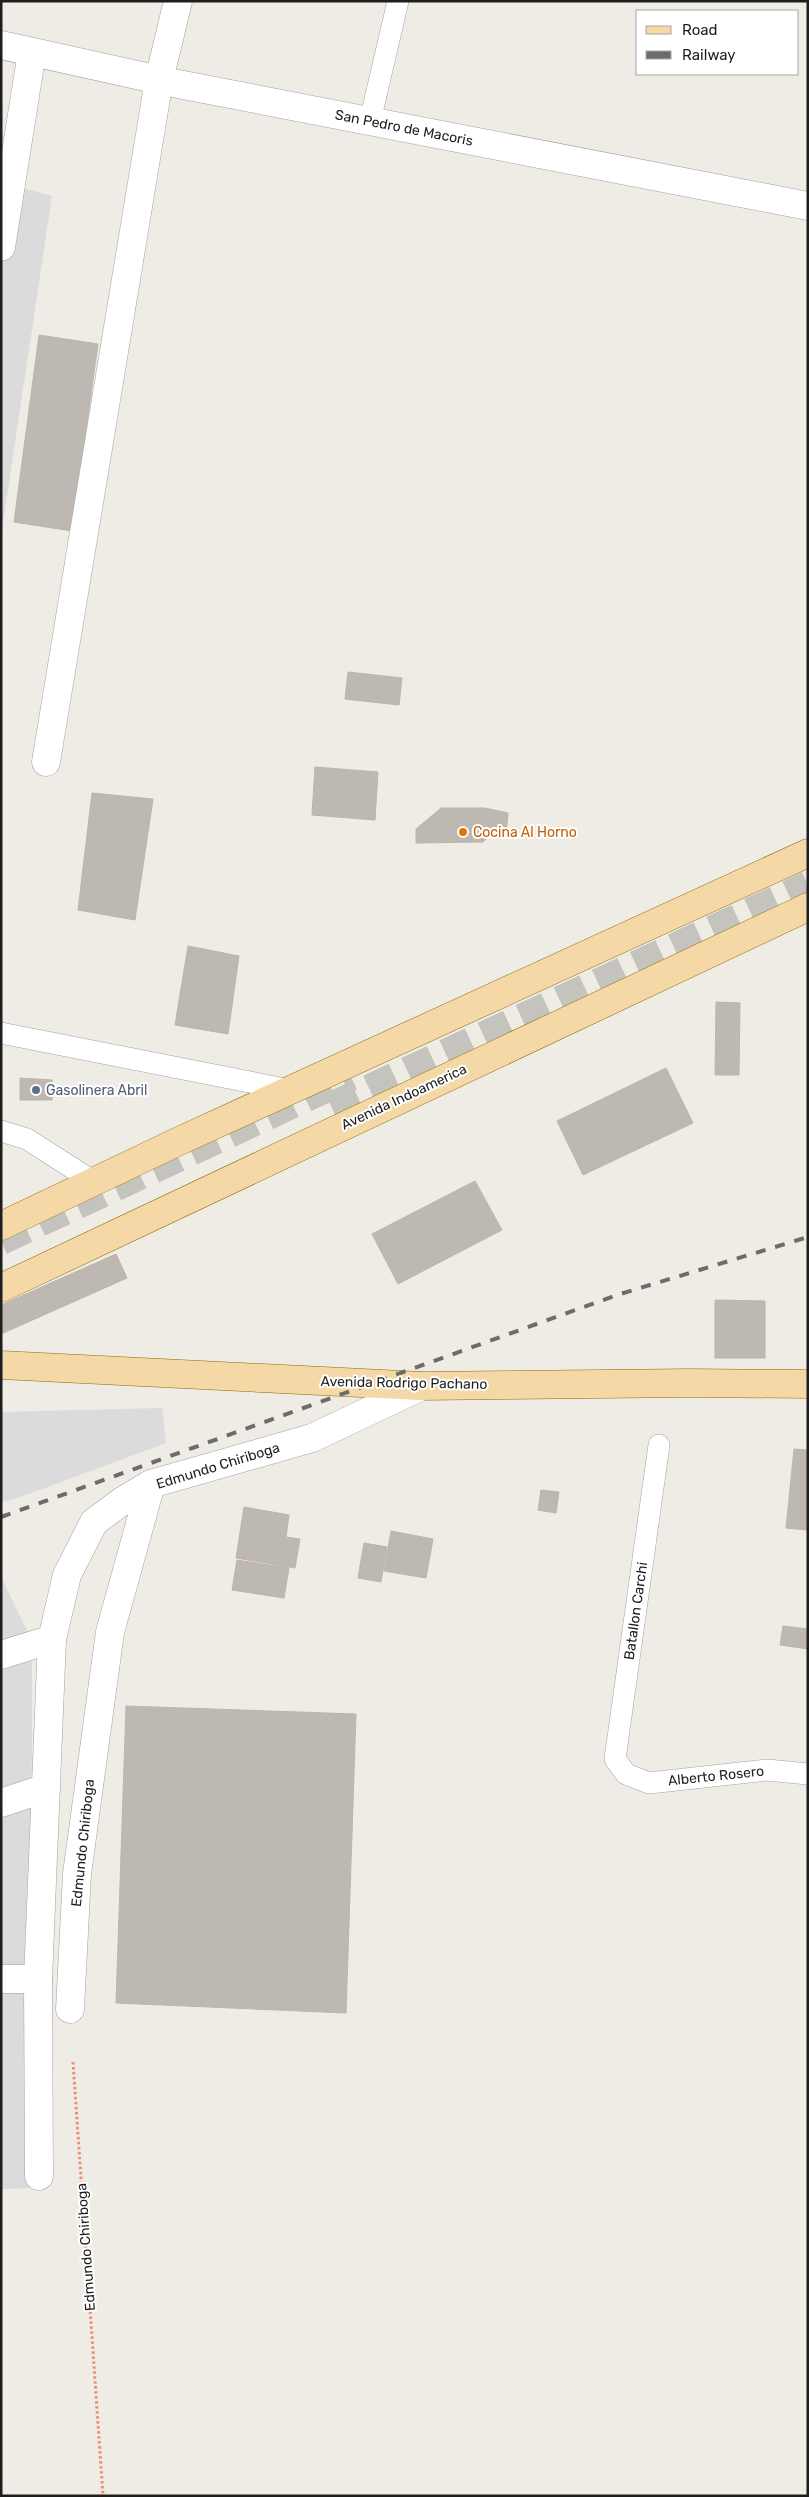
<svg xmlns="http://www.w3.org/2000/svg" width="809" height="2497" viewBox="0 0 809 2497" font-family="Rubik,sans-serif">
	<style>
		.residential { fill: #dcdbdb }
		.building { fill: #beb8b2; stroke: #beb4a9 }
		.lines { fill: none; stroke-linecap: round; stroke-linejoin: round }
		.primary-tunnel { stroke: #c4c3bd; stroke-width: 28; stroke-dasharray: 28 14; stroke-linecap: butt }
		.lane-casing { stroke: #a2a2a2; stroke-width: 22 }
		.street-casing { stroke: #a2a2a2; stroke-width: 29 }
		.primary-casing { stroke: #8b6d0d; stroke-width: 29 }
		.path { stroke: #ed8e77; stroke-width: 3; stroke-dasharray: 2.5 2.5; stroke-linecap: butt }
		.lane { stroke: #fff; stroke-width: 21 }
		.street { stroke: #fff; stroke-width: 28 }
		.primary { stroke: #f4d8a5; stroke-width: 28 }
		.rail { stroke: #6c6c6c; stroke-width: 4; stroke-dasharray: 10 10; stroke-linecap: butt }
		.food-dot { fill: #e8710a; stroke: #fff; stroke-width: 2 }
		.service-dot { fill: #5c6f8a; stroke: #fff; stroke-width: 2 }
		.labels { text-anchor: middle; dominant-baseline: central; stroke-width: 4; stroke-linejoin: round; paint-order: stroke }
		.street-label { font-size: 14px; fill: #1e1e1e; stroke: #fff }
		.food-label { font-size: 14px; fill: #c56008; stroke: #fff; text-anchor: start }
		.service-label { font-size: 14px; fill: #4e5e75; stroke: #fff; text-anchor: start }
	</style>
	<rect width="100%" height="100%" fill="#eeece5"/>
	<!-- residential -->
	<g class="residential">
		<path d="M1,182L52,196L1,536Z"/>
		<path d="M162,1408L166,1443L18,1498L1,1502V1412Z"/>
		<path d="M1,1577L32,1641L31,2188L1,2189Z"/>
	</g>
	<!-- building -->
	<g class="building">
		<path d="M39,335L98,344L72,531L14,522Z"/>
		<path d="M348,672L402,678L399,705L345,699Z"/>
		<path d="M315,767L378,772L375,820L312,815Z"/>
		<path d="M92,793L153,799L135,920L78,910Z"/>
		<path d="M441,808H485L508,813L506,835H490L483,842L416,843V829Z"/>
		<path d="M188,946L239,956L228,1034L175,1025Z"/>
		<path d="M716,1002L740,1003L739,1075H715Z"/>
		<path d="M666,1068L693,1123L583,1175L557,1121Z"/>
		<path d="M20,1078L52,1080V1100H20Z"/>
		<path d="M475,1181L502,1230L398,1284L372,1234Z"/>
		<path d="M116,1254L127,1278L1,1334V1305Z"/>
		<path d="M715,1300L765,1301V1358H715Z"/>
		<path d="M794,1449L808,1450V1530L786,1528Z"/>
		<path d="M541,1490L559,1492L556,1513L538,1510Z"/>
		<path d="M244,1507L289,1515L286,1537L300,1539L295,1568L236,1558Z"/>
		<path d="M391,1531L433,1539L426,1578L384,1571Z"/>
		<path d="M364,1543L387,1547L381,1582L358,1578Z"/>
		<path d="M237,1560L289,1568L284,1598L232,1590Z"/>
		<path d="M783,1626L808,1629V1649L780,1645Z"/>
		<path d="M126,1706L356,1714L346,2013L116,2003Z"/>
	</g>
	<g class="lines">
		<!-- primary-tunnel -->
		<g class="primary-tunnel">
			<path d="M331,1106L808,885"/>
			<path d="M1,1241L351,1077"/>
		</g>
		<defs>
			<g id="lane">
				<path d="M370,121L398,1"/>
				<path d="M1,1033L290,1090"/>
				<path d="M1,1131L27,1139L94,1182"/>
				<path d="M659,1445L615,1759L626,1774L649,1783L767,1770L808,1774"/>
			</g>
			<g id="street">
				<path d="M1,45L173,83L808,206"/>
				<path d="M1,247L32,52"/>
				<path d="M46,762L159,80L178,1"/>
				<path d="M1,1655L52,1639"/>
				<path d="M1,1803L46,1788"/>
				<path d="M1,1979H38"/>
				<path d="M70,2009L77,1874L110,1632L151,1484L312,1438L422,1386"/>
				<path d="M39,2176L38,1979L52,1639L67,1575L94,1522L124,1500L151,1484"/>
			</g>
			<g id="primary">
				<path d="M1,1226L177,1142L808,853"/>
				<path d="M1,1288L808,907"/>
				<path d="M1,1365L422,1386L690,1383L808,1384"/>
			</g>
		</defs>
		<!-- lane casing -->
		<use href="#lane" class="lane-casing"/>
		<!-- street casing -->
		<use href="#street" class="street-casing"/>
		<!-- primary casing -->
		<use href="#primary" class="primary-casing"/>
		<!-- path -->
		<path class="path" d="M73,2062L103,2496"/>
		<!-- lane -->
		<use href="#lane" class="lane"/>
		<!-- street -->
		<use href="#street" class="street"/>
		<!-- primary -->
		<use href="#primary" class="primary"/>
		<!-- rail -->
		<path class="rail" d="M1,1517L617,1295L808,1237"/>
	</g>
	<!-- markers -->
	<circle class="food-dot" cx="463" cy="832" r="5"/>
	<circle class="service-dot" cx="36" cy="1090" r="5"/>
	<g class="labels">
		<!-- street labels -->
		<g class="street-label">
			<text transform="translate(404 128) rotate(11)">San Pedro de Macoris</text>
			<text transform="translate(404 1097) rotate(-25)">Avenida Indoamerica</text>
			<text transform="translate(404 1383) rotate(1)">Avenida Rodrigo Pachano</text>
			<text transform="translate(218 1466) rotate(-17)">Edmundo Chiriboga</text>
			<text transform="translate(636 1611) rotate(-82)">Batallon Carchi</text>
			<text transform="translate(716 1776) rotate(-6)">Alberto Rosero</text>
			<text transform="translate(83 1843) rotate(-84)">Edmundo Chiriboga</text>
			<text transform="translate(86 2247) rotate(-94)">Edmundo Chiriboga</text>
		</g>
		<!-- food labels -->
		<g class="food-label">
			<text x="473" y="832">Cocina Al Horno</text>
		</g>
		<!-- service labels -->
		<g class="service-label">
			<text x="46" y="1090">Gasolinera Abril</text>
		</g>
	</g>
	<!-- border -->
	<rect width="809" height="2497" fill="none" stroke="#1e1e1e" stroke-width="5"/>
	<!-- legend -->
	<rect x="636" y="10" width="162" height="65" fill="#ffffff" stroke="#a5a5a5"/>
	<rect x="646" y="26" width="25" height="8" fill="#f4d8a5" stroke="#a5a5a5"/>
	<text x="682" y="35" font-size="15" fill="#1e1e1e">Road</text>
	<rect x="646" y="51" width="25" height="8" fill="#6c6c6c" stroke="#a5a5a5"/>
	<text x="682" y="60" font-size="15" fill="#1e1e1e">Railway</text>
</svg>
